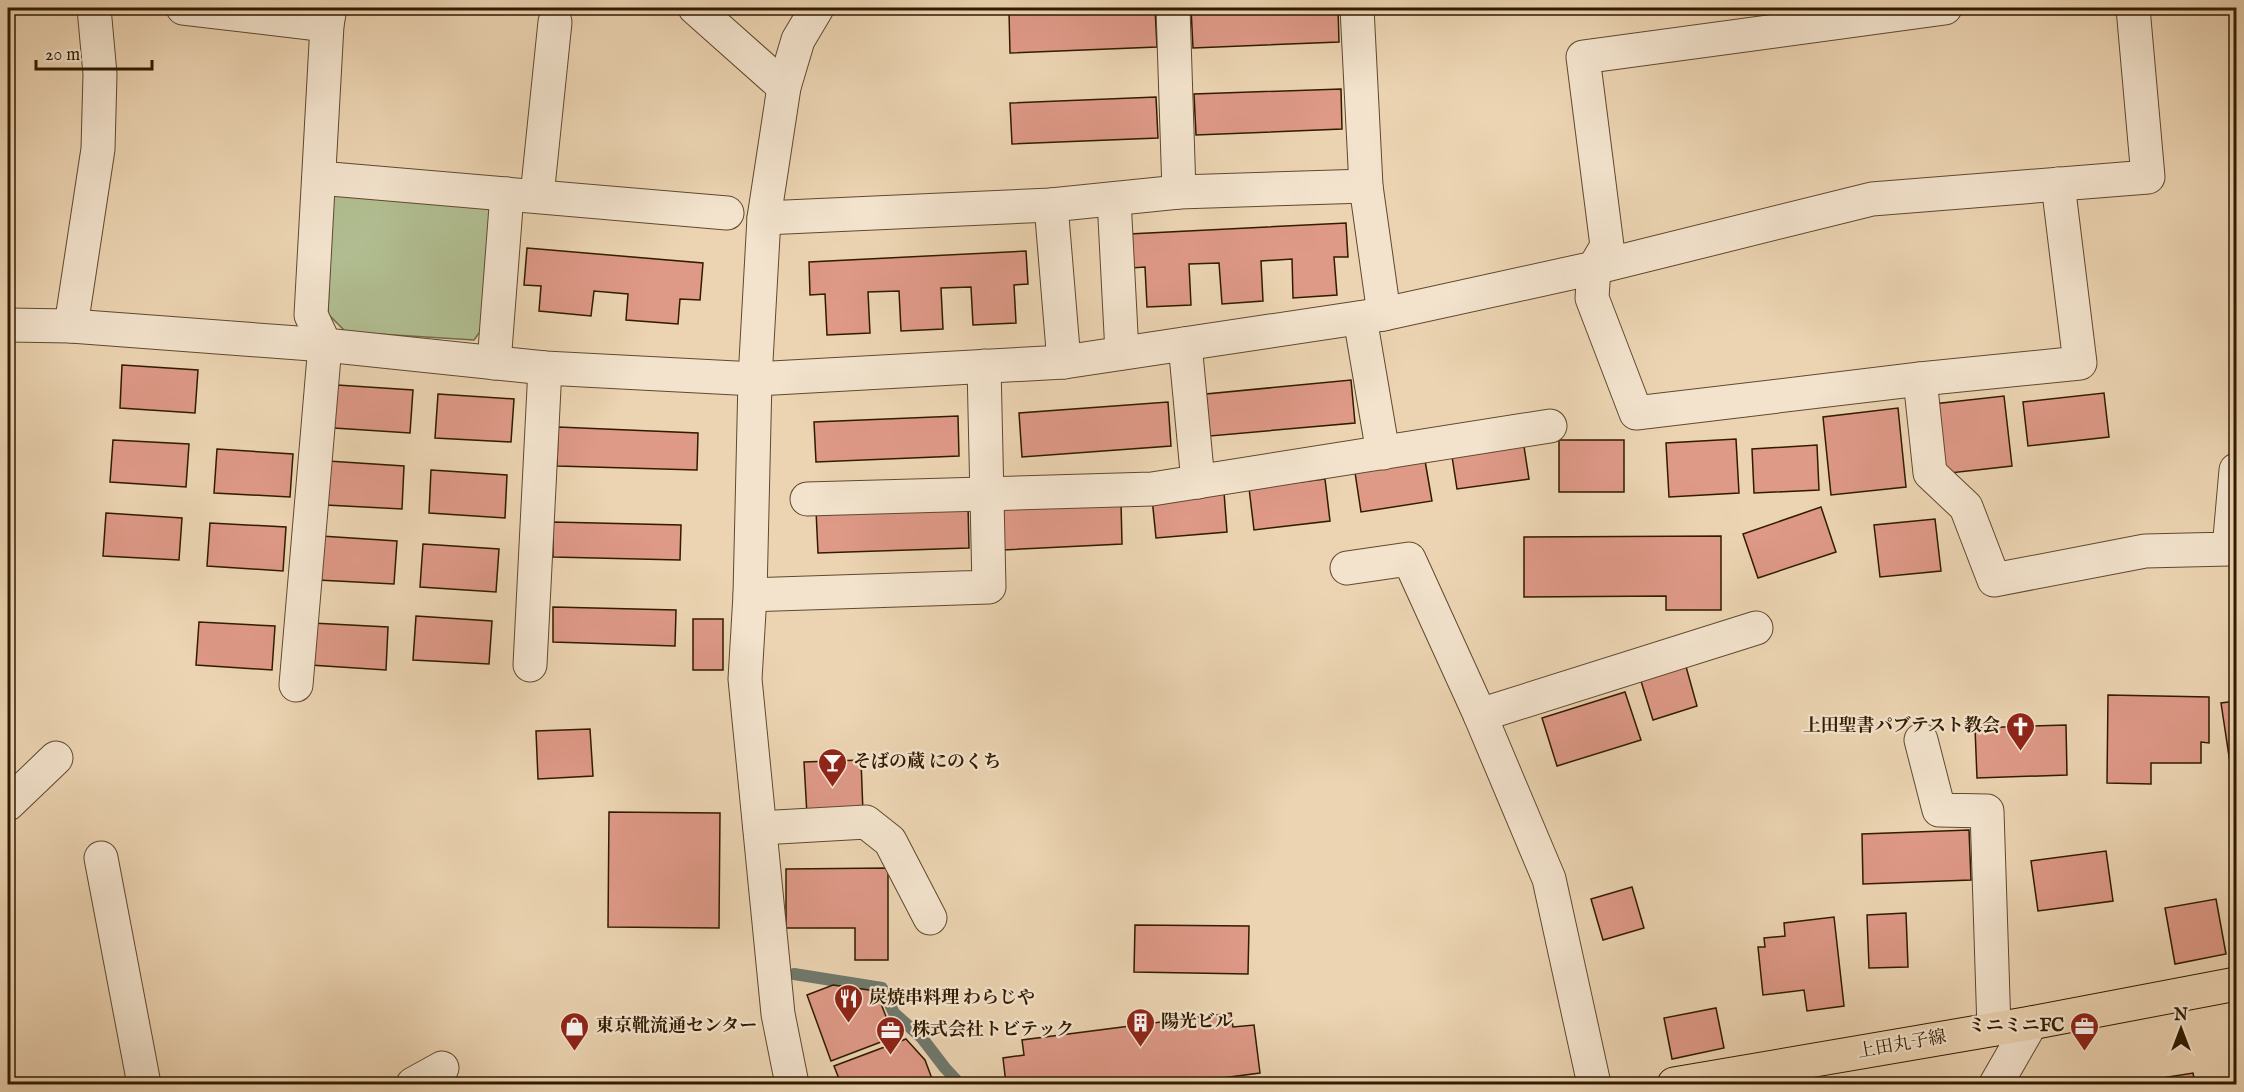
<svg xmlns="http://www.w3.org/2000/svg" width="2244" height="1092" viewBox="0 0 2244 1092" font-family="'IM FELL English','Noto Serif JP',serif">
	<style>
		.green { fill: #b1be91; stroke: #706c49; stroke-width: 1.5 }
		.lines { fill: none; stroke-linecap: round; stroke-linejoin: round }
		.stream { stroke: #70796d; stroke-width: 12 }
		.building { fill: #de9987; stroke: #301b01; stroke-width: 1.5 }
		.minor-casing { stroke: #5f492d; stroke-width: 35 }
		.major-casing { stroke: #301b01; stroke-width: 35 }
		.minor { stroke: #f3e3cd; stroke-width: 33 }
		.major { stroke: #ecd4b2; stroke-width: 33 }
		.labels { text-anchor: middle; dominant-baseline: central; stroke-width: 4.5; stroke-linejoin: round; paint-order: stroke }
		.poi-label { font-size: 18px; font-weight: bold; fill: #301b01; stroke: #f3e3cd; text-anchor: start }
		.street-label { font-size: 18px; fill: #301b01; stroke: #f3e3cd }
	</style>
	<rect width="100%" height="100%" fill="#ecd4b2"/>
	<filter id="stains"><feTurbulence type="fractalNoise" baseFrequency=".00333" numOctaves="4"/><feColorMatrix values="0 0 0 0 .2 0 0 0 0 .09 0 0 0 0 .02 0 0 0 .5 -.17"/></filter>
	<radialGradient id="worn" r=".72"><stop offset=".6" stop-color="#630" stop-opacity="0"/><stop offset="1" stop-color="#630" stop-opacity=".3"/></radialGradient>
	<!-- green -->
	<path class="green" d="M344,187L485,198L497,212L488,321L474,340L346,332L328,314L332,197Z"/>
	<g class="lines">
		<!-- stream -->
		<path class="stream" d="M794,974L882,988L894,1013L922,1038L945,1068L960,1084"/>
	</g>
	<!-- building -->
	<g class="building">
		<path d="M1117,8H1155L1157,47L1010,53L1009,12Z"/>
		<path d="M1191,8H1338L1339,42L1193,48Z"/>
		<path d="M1341,89L1342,129L1196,135L1194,94Z"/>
		<path d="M1156,97L1158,138L1012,144L1010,103Z"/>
		<path d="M1346,223L1348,257H1334L1337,295L1293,298L1292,259L1261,261L1263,301L1222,304L1219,263L1189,264L1191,305L1147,307L1145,267L1131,268L1129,234Z"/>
		<path d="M527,248L703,263L700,300L680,299L678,324L626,320L628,294L594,291L591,316L539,311L541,286L524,285Z"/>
		<path d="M1026,251L1028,284L1014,285L1016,323L973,325L971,287L941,288L943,329L901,331L899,291L868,292L870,333L827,335L825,294L810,295L809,262Z"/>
		<path d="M122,365L198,370L195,413L120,408Z"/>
		<path d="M1351,380L1355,423L1210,436L1206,394Z"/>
		<path d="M337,385L413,390L410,433L334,428Z"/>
		<path d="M2104,393L2109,437L2028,446L2023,402Z"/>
		<path d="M438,394L514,399L511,442L435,438Z"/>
		<path d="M2004,396L2012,466L1941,474L1933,404Z"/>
		<path d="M1168,402L1171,446L1022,457L1019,413Z"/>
		<path d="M1898,408L1906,487L1831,495L1823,417Z"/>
		<path d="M958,416L959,456L816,462L814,422Z"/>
		<path d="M558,427L698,433L697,470L557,466Z"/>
		<path d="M1736,439L1739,493L1669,497L1666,443Z"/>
		<path d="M113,440L189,444L186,487L110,482Z"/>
		<path d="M1523,440L1529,479L1457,489L1451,450Z"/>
		<rect x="1559" y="440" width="65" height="52"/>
		<path d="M1817,445L1819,490L1754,493L1752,449Z"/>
		<path d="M217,449L293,454L290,497L214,493Z"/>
		<path d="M1424,455L1432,501L1361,512L1354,466Z"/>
		<path d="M328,461L404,466L402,509L326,505Z"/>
		<path d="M431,470L507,475L505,518L429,513Z"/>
		<path d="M1325,479L1330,521L1254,530L1249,488Z"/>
		<path d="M1224,492L1227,532L1156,538L1152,498Z"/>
		<path d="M1121,502L1122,544L1003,550L1001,507Z"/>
		<path d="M968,505L969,548L818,553L816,510Z"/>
		<path d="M1821,507L1836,552L1758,578L1743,534Z"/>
		<path d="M106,513L182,518L179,560L103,556Z"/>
		<path d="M1935,519L1941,571L1880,577L1874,525Z"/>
		<path d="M553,522L681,525L680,560L553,557Z"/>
		<path d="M210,523L286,527L283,571L207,566Z"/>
		<path d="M321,536L397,541L394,584L318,580Z"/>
		<path d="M1721,536V610H1666V596L1524,597V537Z"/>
		<path d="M423,544L499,549L496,592L420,587Z"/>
		<path d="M553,607L676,610L675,646L553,642Z"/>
		<path d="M416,616L492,621L489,664L413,660Z"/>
		<rect x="693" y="619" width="30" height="51"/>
		<path d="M199,622L275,626L272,670L196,665Z"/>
		<path d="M312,623L388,627L386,670L310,665Z"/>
		<path d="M1685,663L1697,706L1653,720L1640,678Z"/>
		<path d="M1625,692L1641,740L1557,766L1542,718Z"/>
		<path d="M2108,695L2209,697V743L2201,742V763H2151V784L2107,783Z"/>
		<path d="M2236,701V762L2230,763L2221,703Z"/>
		<path d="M2066,725L2067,775L1977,778L1975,728Z"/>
		<path d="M590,729L593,776L538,779L536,731Z"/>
		<path d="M861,760L863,813L807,815L804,762Z"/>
		<path d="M2233,773L2236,774V821H2232Z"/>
		<path d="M609,812L720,813L719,928L608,927Z"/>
		<path d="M1969,830L1971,880L1863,884L1862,834Z"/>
		<path d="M2106,851L2113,901L2038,911L2031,861Z"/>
		<path d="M888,868V960H855V928H786V869Z"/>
		<path d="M1632,887L1644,928L1603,940L1591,899Z"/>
		<path d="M2216,899L2226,954L2175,964L2165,908Z"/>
		<path d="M1906,913L1908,967L1869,968L1867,915Z"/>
		<path d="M1834,917L1844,1006L1807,1011L1804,990L1763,995L1758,947H1765L1764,938L1785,936L1784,923Z"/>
		<path d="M1135,925L1249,926L1248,974L1134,972Z"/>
		<path d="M833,985L876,991L894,1037L831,1061L807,995Z"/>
		<path d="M1716,1008L1724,1048L1672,1059L1664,1018Z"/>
		<path d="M1231,1013L1233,1027L1254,1025L1260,1073L1176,1084H1006L1003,1058L1024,1055L1022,1040Z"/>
		<path d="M906,1039L925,1060L934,1084H841L834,1066Z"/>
		<path d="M2193,1073L2195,1084H2137L2136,1082Z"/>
	</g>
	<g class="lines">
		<defs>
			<g id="minor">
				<path d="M183,8L327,25"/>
				<path d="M695,8L784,87"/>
				<path d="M1173,8L1179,192"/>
				<path d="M1357,8L1366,186L1384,314"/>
				<path d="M1945,8L1583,57L1607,246L1594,268L1592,298L1636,413L1920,379L2080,363L2058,184"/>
				<path d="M319,178L727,213"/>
				<path d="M537,196L555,22"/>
				<path d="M1114,199L1122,353"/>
				<path d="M1051,205L1064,362"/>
				<path d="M764,218L1051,205L1179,192L1366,186"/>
				<path d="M1360,318L1383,453"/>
				<path d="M8,325L71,326L325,345L545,368L755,379L1064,362L1384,314L1594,268L1872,199L2148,177L2133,8"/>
				<path d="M71,326L98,149L100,74L94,8"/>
				<path d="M1185,344L1198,482"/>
				<path d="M494,363L507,194"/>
				<path d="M1920,379L1930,473L1966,507L1994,580L2145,551L2229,549L2236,470"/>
				<path d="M807,499L1152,489L1550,426"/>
				<path d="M1347,568L1409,559L1480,715L1549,879L1594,1084"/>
				<path d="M750,595L989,587L984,366"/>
				<path d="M530,665L545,368"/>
				<path d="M296,685L325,345L311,315L327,25L330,8"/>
				<path d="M1480,715L1756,628"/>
				<path d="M1921,740L1939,810L1987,811L1994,1029"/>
				<path d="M8,804L56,758"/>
				<path d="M760,828L866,822L890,841L930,918"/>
				<path d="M101,858L144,1084"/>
				<path d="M413,1084L442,1068"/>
				<path d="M792,1084L778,1014L745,679L750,595L755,379L764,218L784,87L798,40L817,8"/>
				<path d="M1996,1084L2031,1023"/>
			</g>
			<path id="major" d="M1674,1084L2031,1023L2236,984"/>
		</defs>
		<!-- minor casing -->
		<use href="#minor" class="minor-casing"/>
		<!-- major casing -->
		<use href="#major" class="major-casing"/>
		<!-- minor -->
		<use href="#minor" class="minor"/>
		<!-- major -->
		<use href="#major" class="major"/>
	</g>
	<!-- icons -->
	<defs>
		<symbol id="church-pin" viewBox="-11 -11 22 30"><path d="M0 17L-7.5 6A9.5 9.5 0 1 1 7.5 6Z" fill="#8f2418" stroke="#f3e3cd"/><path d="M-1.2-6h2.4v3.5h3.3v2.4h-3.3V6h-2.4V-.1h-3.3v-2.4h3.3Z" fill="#fff"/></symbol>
		<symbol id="bar-pin" viewBox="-11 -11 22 30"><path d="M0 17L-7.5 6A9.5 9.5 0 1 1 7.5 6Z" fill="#8f2418" stroke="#f3e3cd"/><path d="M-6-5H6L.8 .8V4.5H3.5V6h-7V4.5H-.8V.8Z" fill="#fff"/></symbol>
		<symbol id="restaurant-pin" viewBox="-11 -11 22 30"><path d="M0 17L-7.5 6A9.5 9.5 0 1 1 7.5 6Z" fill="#8f2418" stroke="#f3e3cd"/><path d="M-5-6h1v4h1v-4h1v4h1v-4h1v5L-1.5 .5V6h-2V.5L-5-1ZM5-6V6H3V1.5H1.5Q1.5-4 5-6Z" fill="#fff"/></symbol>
		<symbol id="building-pin" viewBox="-11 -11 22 30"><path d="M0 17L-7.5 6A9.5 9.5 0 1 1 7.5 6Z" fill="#8f2418" stroke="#f3e3cd"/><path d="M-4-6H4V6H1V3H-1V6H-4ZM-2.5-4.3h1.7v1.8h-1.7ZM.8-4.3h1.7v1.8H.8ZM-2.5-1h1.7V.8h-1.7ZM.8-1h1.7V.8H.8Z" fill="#fff"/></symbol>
		<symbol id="shop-pin" viewBox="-11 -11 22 30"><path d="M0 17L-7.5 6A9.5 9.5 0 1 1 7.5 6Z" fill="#8f2418" stroke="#f3e3cd"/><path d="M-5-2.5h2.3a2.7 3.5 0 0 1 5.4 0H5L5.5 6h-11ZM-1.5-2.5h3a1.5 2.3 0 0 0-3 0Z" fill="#fff"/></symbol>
		<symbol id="office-pin" viewBox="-11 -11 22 30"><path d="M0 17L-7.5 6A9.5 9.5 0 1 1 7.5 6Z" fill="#8f2418" stroke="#f3e3cd"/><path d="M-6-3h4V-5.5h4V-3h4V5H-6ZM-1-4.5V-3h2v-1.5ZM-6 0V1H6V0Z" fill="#fff"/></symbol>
	</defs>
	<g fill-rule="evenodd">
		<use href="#church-pin" x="2004" y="710" width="33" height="45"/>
		<use href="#bar-pin" x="816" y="746" width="33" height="45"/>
		<use href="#restaurant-pin" x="832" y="982" width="33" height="45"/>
		<use href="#building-pin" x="1124" y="1006" width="33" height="45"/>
		<use href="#shop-pin" x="558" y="1010" width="33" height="45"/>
		<use href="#office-pin" x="2068" y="1010" width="33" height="45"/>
		<use href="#office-pin" x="874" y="1014" width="33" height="45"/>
	</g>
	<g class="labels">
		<!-- poi labels -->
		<g class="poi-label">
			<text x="2000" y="726" text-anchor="end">上田聖書パブテスト教会</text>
			<text x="853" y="762">そばの蔵 にのくち</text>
			<text x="869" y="998">炭焼串料理 わらじや</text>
			<text x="1161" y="1022">陽光ビル</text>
			<text x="596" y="1026">東京靴流通センター</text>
			<text x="2064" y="1026" text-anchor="end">ミニミニFC</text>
			<text x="912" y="1030">株式会社トビテック</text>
		</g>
		<!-- street labels -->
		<g class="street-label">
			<text transform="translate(1902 1045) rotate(-10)">上田丸子線</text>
		</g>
	</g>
	<!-- margin -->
	<rect width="2244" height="1092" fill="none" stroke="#ecd4b2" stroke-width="30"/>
	<rect x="9" y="9" width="2226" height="1074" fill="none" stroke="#301b01" stroke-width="3"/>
	<rect x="15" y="15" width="2214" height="1062" fill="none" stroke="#301b01" stroke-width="1.5"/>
	<!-- north arrow -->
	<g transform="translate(2181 1029)" stroke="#f3e3cd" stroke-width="4.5" paint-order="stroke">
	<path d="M0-4.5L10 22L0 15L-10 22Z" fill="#301b01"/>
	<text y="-9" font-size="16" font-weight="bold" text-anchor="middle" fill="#301b01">N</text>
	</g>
	<!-- scale -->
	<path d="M36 60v9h116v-9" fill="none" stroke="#301b01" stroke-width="3"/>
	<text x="45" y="60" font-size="18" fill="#301b01" stroke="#f3e3cd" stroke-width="4.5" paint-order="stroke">20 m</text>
	<rect width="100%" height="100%" filter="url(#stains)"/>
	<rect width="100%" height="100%" fill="url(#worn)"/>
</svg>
